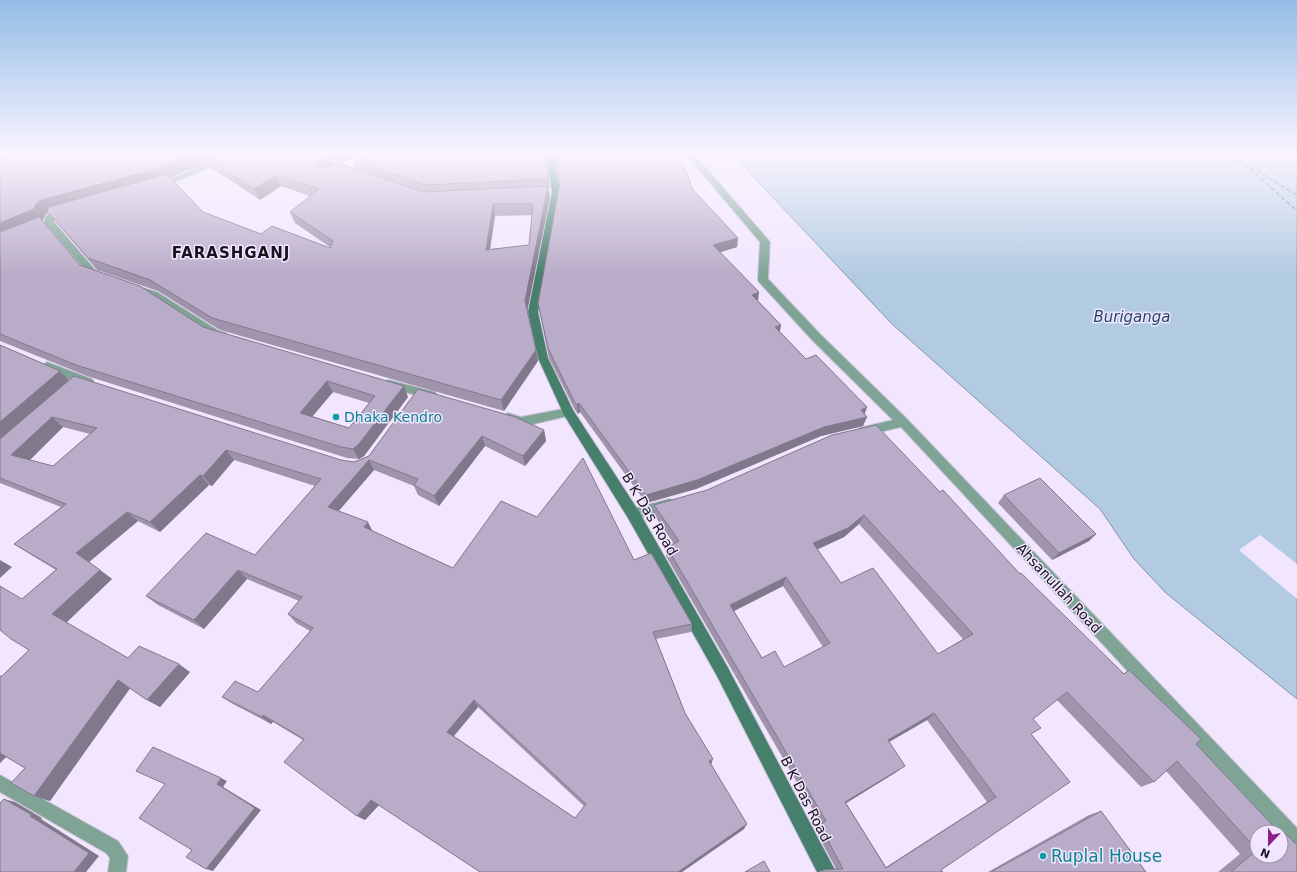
<svg xmlns="http://www.w3.org/2000/svg" width="1297" height="872" viewBox="0 0 1297 872" font-family="'DejaVu Sans',sans-serif">
	<style>
		.water { fill: #b3cbe2; stroke: #8494a7 }
		.pier { fill: #f1e6fe }
		.lines { fill: none; stroke-linecap: round; stroke-linejoin: round }
		.ferry { stroke: #24496a; stroke-width: 1; stroke-dasharray: 4 3; stroke-linecap: butt }
		.street-casing { stroke: #cec4da; stroke-width: 2 }
		.secondary-casing { stroke: #cec4da; stroke-width: 2 }
		.street { fill: #7fa496; fill-rule: evenodd }
		.secondary { fill: #46806d; fill-rule: evenodd }
		.wall { fill: #9f94ac; fill-rule: evenodd }
		.shaded-wall { fill: #82788c }
		.building { fill: #b9acc8; stroke: #82788c; fill-rule: evenodd }
		.culture-dot { fill: #0f9aa8; stroke: #f1e6fe; stroke-width: 1.5 }
		.labels { text-anchor: middle; dominant-baseline: central; stroke-width: 3; stroke-linejoin: round; paint-order: stroke }
		.culture-label { font-size: 14px; fill: #0d838f; stroke: #f1e6fe; text-anchor: start }
		.street-label { font-size: 14px; fill: #17121c; stroke: #f1e6fe }
		.far-district-label { font-size: 15px; font-weight: bold; letter-spacing: 1px; fill: #17121c; stroke: #f1e6fe }
		.water-label { font-size: 15px; font-style: italic; fill: #24496a; stroke: #f1e6fe }
		.near-culture-label { font-size: 17px; fill: #0d838f; stroke: #f1e6fe; text-anchor: start }
	</style>
	<rect width="100%" height="100%" fill="#f1e6fe"/>
	<!-- water -->
	<path class="water" d="M731,153H1297V699L1166,593L1134,559L1100,509L892,324Z"/>
	<!-- pier -->
	<path class="pier" d="M1260,535L1297,564V599L1239,550Z"/>
	<g class="lines">
		<!-- ferry -->
		<g class="ferry">
			<path d="M1227,153L1297,195"/>
			<path d="M1245,164L1297,211"/>
		</g>
		<defs>
			<g id="street">
				<path d="M236,153H247L161,187H155L154,185Z"/>
				<path d="M312,153H321L352,171L351,173H345Z"/>
				<path d="M685,153H693L770,242L768,279L821,335L907,419L1297,828V850L1291,847L1281,837V832H1277L901,427L863,436L859,434L857,431L859,428L893,420L813,341L759,282L758,280L760,242Z"/>
				<path d="M66,208L71,211L69,213L54,219V222L96,271L106,276L104,278L101,279L90,275L44,222L46,216Z"/>
				<path d="M140,287L157,292L219,331L226,333L227,336L222,340L211,337L149,296L136,292L135,290L136,288Z"/>
				<path d="M47,362L92,379L94,382L88,386L43,369L41,366Z"/>
				<path d="M389,380L435,392L437,395L435,398L431,399L385,387L383,384L385,381Z"/>
				<path d="M568,408L572,409L574,412L572,415L521,427L504,421L502,418L504,415L508,413L521,417Z"/>
				<path d="M669,499L674,500L675,504L674,508L633,520L628,518L626,514L628,510Z"/>
				<path d="M0,775L118,841L128,856L126,872H108L110,858L106,853L0,792Z"/>
			</g>
			<path id="secondary" d="M546,153H554L560,192L538,312L548,358L573,410L638,510L727,666L836,872H817L717,676L628,518L564,415L538,358L528,312L552,192Z"/>
		</defs>
		<!-- street casing -->
		<use href="#street" class="street-casing"/>
		<!-- secondary casing -->
		<use href="#secondary" class="secondary-casing"/>
		<!-- street -->
		<use href="#street" class="street"/>
		<!-- secondary -->
		<use href="#secondary" class="secondary"/>
	</g>
	<!-- wall -->
	<g class="wall">
		<path d="M0,153L330,157L333,164L356,169L353,160L376,153H545L550,188H548L550,197L527,310L538,361L504,411L220,330L158,291L97,270L48,212L45,215L43,220H42L80,265L203,327L408,397L364,456L359,459L347,458L87,376L0,341ZM209,162L213,169L260,200L281,186L310,196L290,212L295,223L330,247V248L261,234L203,212L170,177ZM532,215L529,245L490,249L495,216ZM333,392L369,403L349,428L312,416Z"/>
		<path d="M323,153H358L342,163Z"/>
		<path d="M555,153H679L693,190L738,238L737,247L720,252L758,301L781,325L780,332L806,359L867,407L864,415L863,426L821,436L696,489L646,503L580,412L578,414L575,410L549,358L538,303L560,184Z"/>
		<path d="M0,345L60,371L69,380L341,460L354,462L369,456L418,389L544,430L546,441L525,466L485,446L439,506L418,495L414,486L374,470L339,511L373,531L453,568L634,560L692,624L691,632L656,639L685,713L744,829L682,872H480L379,805L365,820L357,816L303,740L273,722L271,724L233,704L222,697L258,692L310,631L296,623L288,614L299,601L247,579L204,629L158,605L146,596L255,555L315,486L234,460L212,486L209,485L160,532L138,521L89,562L112,579L66,622L128,658L190,672L160,707L147,700L130,688L50,801L34,796L25,768L6,757L0,763V675L2,676L29,650L22,599L56,570L28,553L14,544L61,507L0,483ZM63,427L90,434L53,466L29,460ZM478,707L584,806L575,818L454,736Z"/>
		<path d="M940,492L1020,574L1123,674L1129,670L1196,744L1278,831L1282,830L1297,872H1218L1240,854L1166,771L1154,782L1141,787L1057,700L1033,719L1031,734L1070,782L941,870L943,872H819L822,870L836,869L815,829L821,824L666,556L667,547L674,544L654,515V505ZM859,524L963,639L938,654L841,583L817,549L844,537ZM783,586L823,647L784,667L762,658L734,611ZM927,720L987,802L886,867L846,803L898,771L889,742Z"/>
		<path d="M1004,495L1096,534L1089,541L1052,560L998,503Z"/>
		<path d="M1101,811L1146,872H988L1089,815Z"/>
	</g>
	<!-- shaded-wall -->
	<g class="shaded-wall">
		<path d="M199,153H234L207,158L209,162L163,180L50,212L45,215L43,220L0,238V223L36,204L41,200Z"/>
		<path d="M339,153H358L342,163Z"/>
		<path d="M330,157L334,168L321,176L317,165Z"/>
		<path d="M276,175L281,186L260,200L254,189Z"/>
		<path d="M548,186L550,197L527,312L525,301Z"/>
		<path d="M493,204L495,216L488,261L486,250Z"/>
		<path d="M738,238L737,247L712,255L713,245Z"/>
		<path d="M759,292L758,301L752,295Z"/>
		<path d="M781,325L779,334L775,327Z"/>
		<path d="M536,350L538,361L504,411L501,400Z"/>
		<path d="M60,371L70,381L0,443V422Z"/>
		<path d="M327,381L333,392L307,423L300,413Z"/>
		<path d="M404,386L408,397L364,456L359,459L353,449Z"/>
		<path d="M579,403L580,412L578,414L577,405Z"/>
		<path d="M867,407L864,416L867,417L863,426L821,436L696,489L646,503V495Z"/>
		<path d="M52,417L63,427L24,466L11,455Z"/>
		<path d="M544,430L546,441L525,466L523,456Z"/>
		<path d="M482,436L485,446L439,506L434,496Z"/>
		<path d="M226,450L234,460L212,486L203,476Z"/>
		<path d="M369,460L374,470L334,516L328,507Z"/>
		<path d="M200,475L209,485L160,532L150,522Z"/>
		<path d="M127,512L138,521L89,562L76,553Z"/>
		<path d="M864,515L859,524L844,537L810,553L813,543Z"/>
		<path d="M368,522L373,532L364,527Z"/>
		<path d="M1096,534L1089,541L1052,560L1059,553Z"/>
		<path d="M0,560L12,567L0,578Z"/>
		<path d="M100,570L112,579L66,623L52,614Z"/>
		<path d="M238,570L247,579L204,629L194,620Z"/>
		<path d="M786,577L783,586L728,614L730,605Z"/>
		<path d="M179,664L190,672L160,707L147,700Z"/>
		<path d="M118,680L131,687L50,801L34,796Z"/>
		<path d="M474,700L478,707L452,738L447,732Z"/>
		<path d="M934,713L927,720L882,746L888,740Z"/>
		<path d="M263,715L273,722L271,724L262,717Z"/>
		<path d="M0,750L9,754L0,763Z"/>
		<path d="M713,759L711,765L709,761Z"/>
		<path d="M905,766L898,771L840,807L845,802Z"/>
		<path d="M221,778L227,781L223,787L261,810L213,871L206,869L217,784Z"/>
		<path d="M4,799L15,802L42,818L41,819L99,856L86,872H74Z"/>
		<path d="M371,800L379,805L365,820L357,816Z"/>
		<path d="M747,824L744,829L682,872H678Z"/>
	</g>
	<!-- building -->
	<g class="building">
		<path d="M0,153H199L156,169L41,200L36,204L34,209L0,223Z"/>
		<path d="M220,153H322L330,157L317,165L319,169L339,163L423,192L548,186L525,301L536,350L501,400L212,318L150,280L88,258L47,211L49,207L167,174L203,212L261,234L272,226L330,248L333,241L290,212L319,189L276,175L254,189L207,158ZM493,204H533L529,245L486,250Z"/>
		<path d="M376,153H545L549,179L425,185L353,160Z"/>
		<path d="M556,153H679L693,190L738,238L713,245L759,292L752,295L781,325L775,327L806,359L816,355L867,407L861,410L867,417L824,427L697,480L646,495L579,403L577,405L574,401L548,348L538,303L560,183Z"/>
		<path d="M39,217L80,265L140,286L203,327L404,386L358,445L353,449L341,447L76,365L0,334V232ZM327,381L375,396L349,428L300,413Z"/>
		<path d="M0,345L60,371L0,422Z"/>
		<path d="M74,376L341,460L354,462L369,456L418,389L515,417L544,430L523,456L482,436L434,496L414,485L418,479L369,460L328,507L368,522L364,527L453,568L501,501L537,517L583,458L634,560L651,553L692,624L653,632L685,713L713,759L709,761L747,824L678,872H480L371,800L357,816L284,762L304,739L263,715L262,717L222,697L235,681L258,692L313,628L288,614L302,597L238,570L194,620L146,596L206,533L255,555L321,479L226,450L203,476L200,475L150,522L127,512L76,553L100,570L52,614L128,658L139,646L179,664L147,700L118,680L34,796L11,783L25,768L0,753V678L29,650L11,639L0,630V586L22,599L57,569L14,544L66,504L0,478V439ZM52,417L97,428L53,466L11,455ZM474,700L586,804L575,818L447,732Z"/>
		<path d="M876,425L940,492L943,490L1020,574L1021,573L1124,674L1129,670L1201,739L1196,744L1279,832H1257V856H1281V832H1279L1282,830L1297,845V872H1232V871L1257,850L1177,761L1154,782L1067,692L1033,719L1041,728L1031,734L1070,782L941,870L943,872H823L822,870L843,869L820,825L826,821L667,547L679,541L654,505L707,490L832,435ZM864,515L973,634L938,654L873,568L841,583L813,543L848,528ZM786,577L830,643L784,667L775,651L762,658L730,605ZM934,713L996,797L886,868L845,802L905,766L888,740Z"/>
		<path d="M1040,478L1096,534L1059,553L1004,495Z"/>
		<path d="M153,747L221,778L217,784L255,808L206,869L186,857L192,850L139,818L165,784L136,771Z"/>
		<path d="M4,799L32,815L30,816L89,853L74,872H0V803Z"/>
		<path d="M1101,811L1146,872H991Z"/>
		<path d="M764,861L770,872H745Z"/>
	</g>
	<!-- sky -->
	<linearGradient id="sky" x2="0" y2="1"><stop stop-color="#93bde6"/><stop offset="0.56" stop-color="#f9f4ff"/><stop offset="1" stop-color="#f9f4ff" stop-opacity="0"/></linearGradient>
	<rect width="1297" height="275" fill="url(#sky)"/>
	<!-- markers -->
	<g class="culture-dot">
		<circle cx="336" cy="417" r="4"/>
		<circle cx="1043" cy="856" r="4"/>
	</g>
	<g class="labels">
		<!-- culture labels -->
		<g class="culture-label">
			<text x="344" y="417">Dhaka Kendro</text>
		</g>
		<!-- street labels -->
		<g class="street-label">
			<text transform="translate(650 514) rotate(59)">B K Das Road</text>
			<text transform="translate(1059 588) rotate(47)">Ahsanullah Road</text>
			<text transform="translate(806 799) rotate(63)">B K Das Road</text>
		</g>
		<!-- far-district labels -->
		<g class="far-district-label">
			<text x="231" y="253">FARASHGANJ</text>
		</g>
		<!-- water labels -->
		<g class="water-label">
			<text x="1132" y="317">Buriganga</text>
		</g>
		<!-- near-culture labels -->
		<g class="near-culture-label">
			<text x="1051" y="856">Ruplal House</text>
		</g>
	</g>
	<!-- north arrow -->
	<g transform="translate(1269 844) rotate(202)"><circle r="19" fill="#f1e6fe" stroke="#9a91a4"/>
	<path d="M0-3L7 15L0 10L-7 15Z" fill="#8b2187"/>
	<text y="-6" font-size="11" font-weight="bold" text-anchor="middle" fill="#17121c">N</text>
	</g>
</svg>
